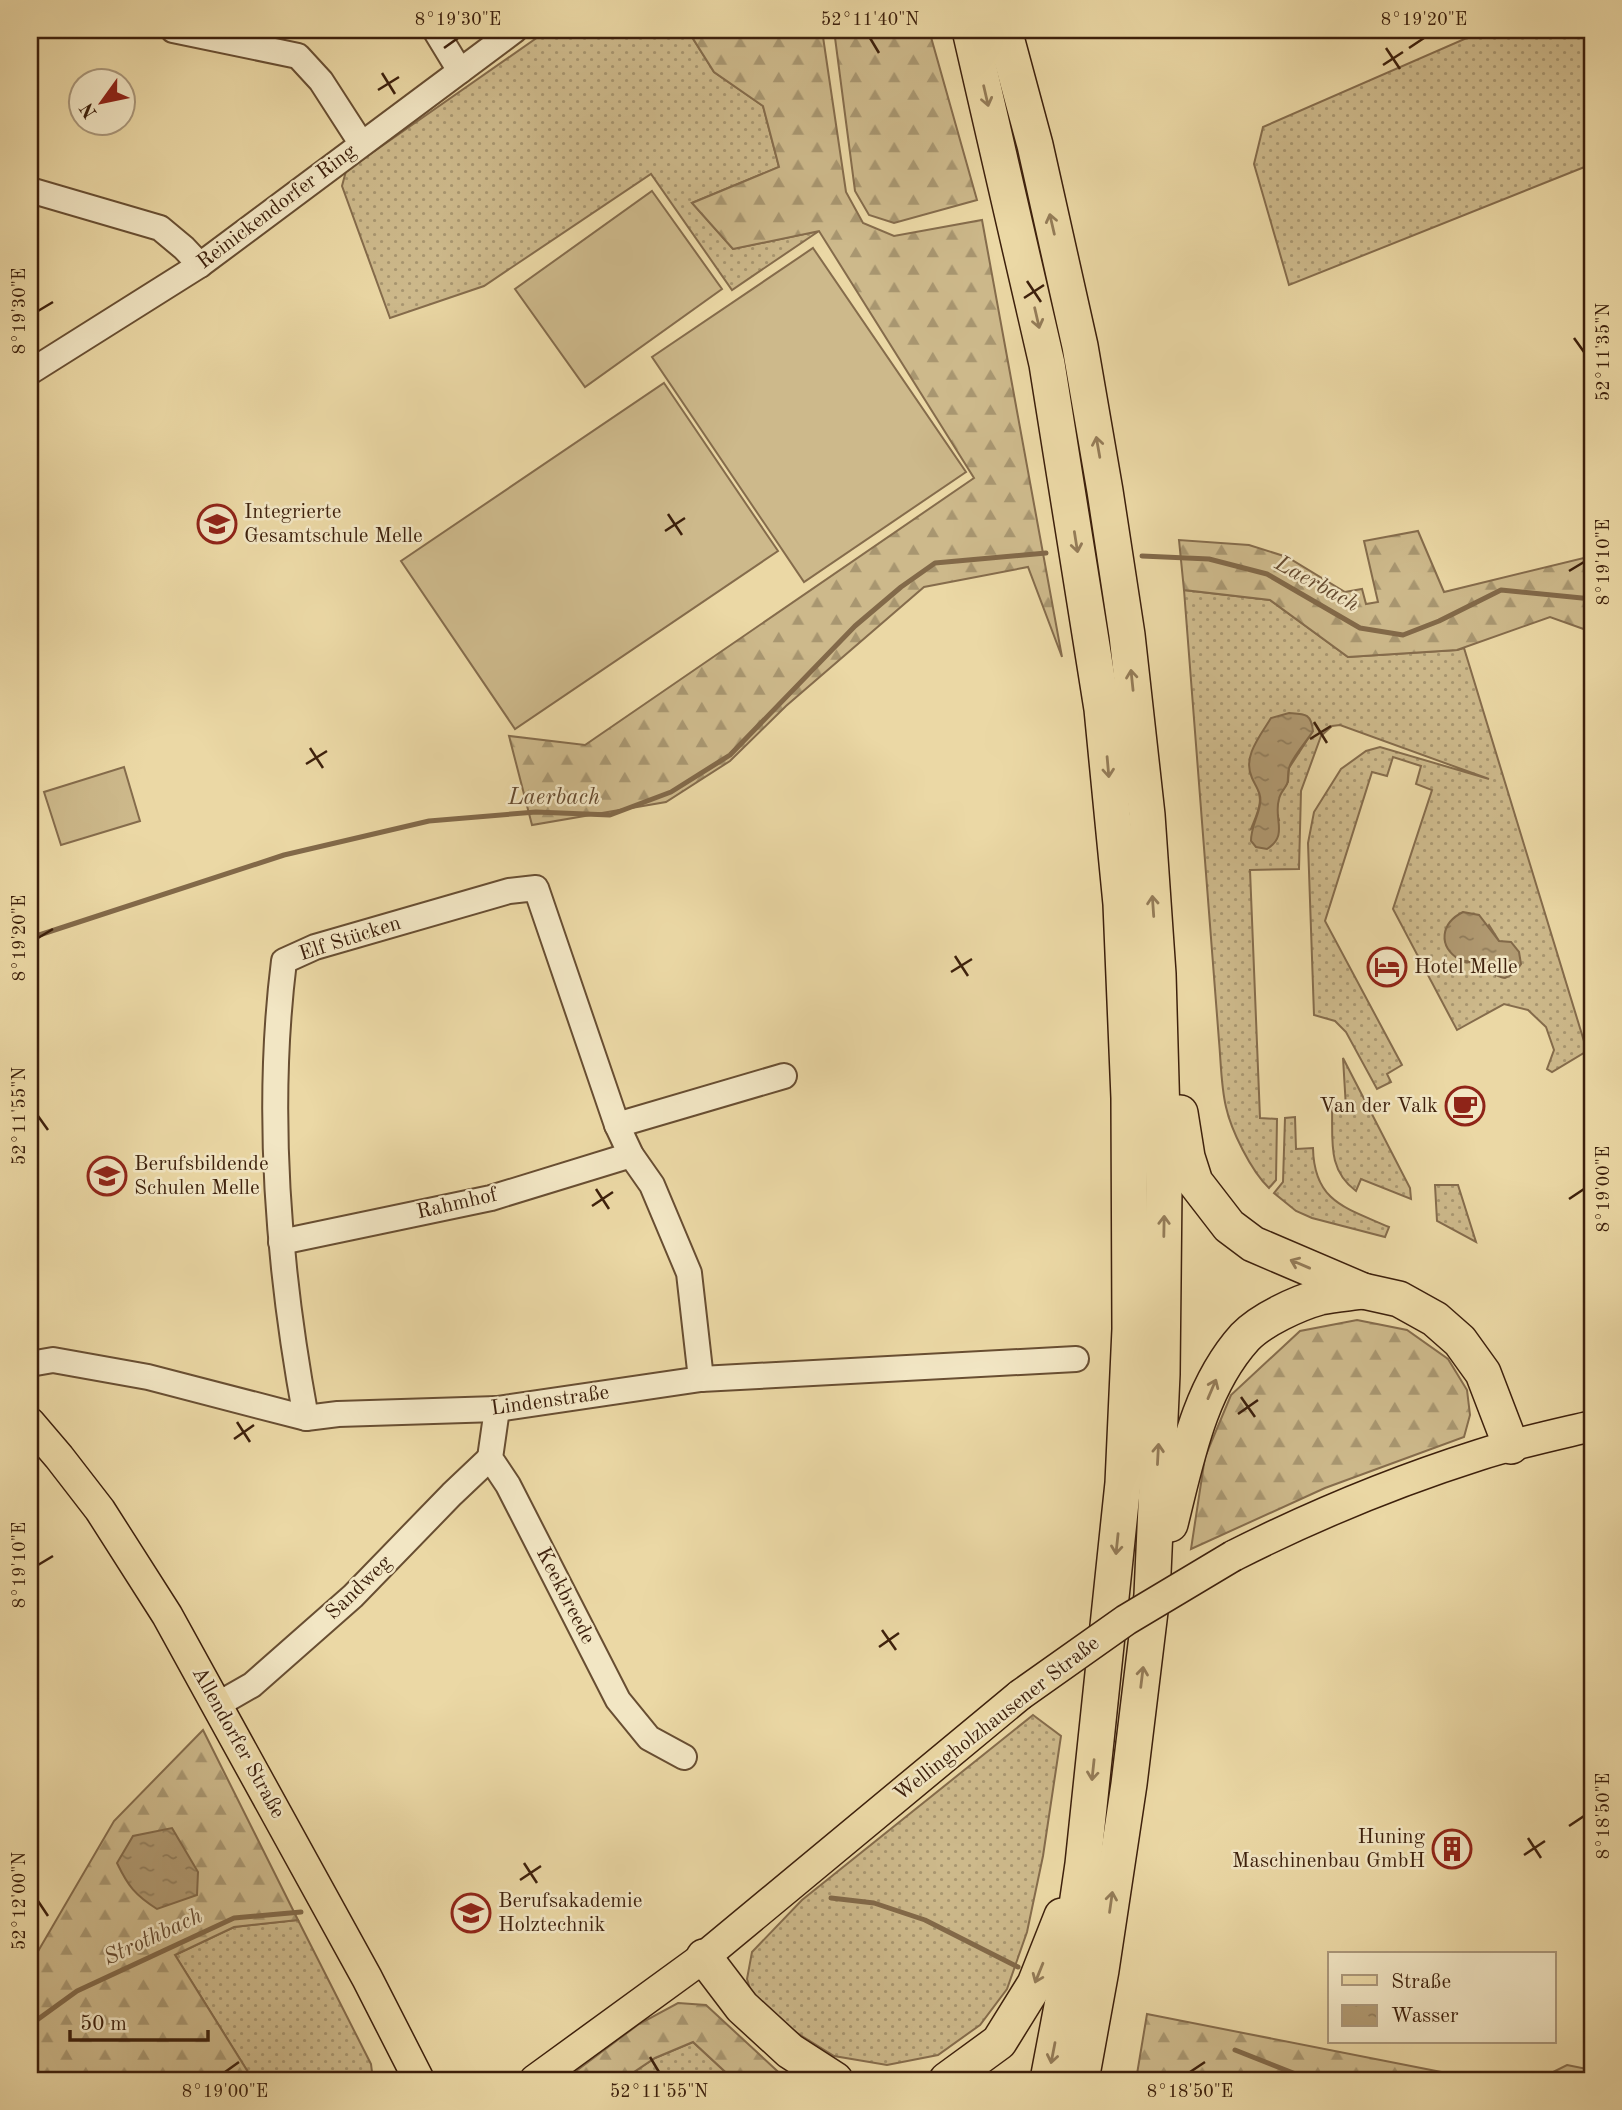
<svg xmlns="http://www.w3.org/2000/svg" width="1622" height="2110" viewBox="0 0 1622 2110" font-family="'Old Standard TT',serif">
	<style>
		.grass { fill: url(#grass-dots); stroke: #856c4c; stroke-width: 2; fill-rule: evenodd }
		.forest { fill: url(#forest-firs); stroke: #856c4c; stroke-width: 2 }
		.pitch { fill: #cdb98b; stroke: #856c4c; stroke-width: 2 }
		.water { fill: url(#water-ripples); stroke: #826949; stroke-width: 2 }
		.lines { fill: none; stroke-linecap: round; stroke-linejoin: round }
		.stream { stroke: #826949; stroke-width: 5 }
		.minor-casing { stroke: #684e32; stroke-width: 28 }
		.major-casing { stroke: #3d200c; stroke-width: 33 }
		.highway-casing { stroke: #3d200c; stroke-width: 38 }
		.minor { stroke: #f2e6c4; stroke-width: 24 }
		.major { stroke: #ebd8a5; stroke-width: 30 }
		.highway { stroke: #ebd8a5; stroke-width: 35 }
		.major-bridge-casing { stroke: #3d200c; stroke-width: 33; stroke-linecap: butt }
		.major-bridge { stroke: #ebd8a5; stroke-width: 30 }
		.oneway { stroke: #947c58 }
		.ticks { fill: none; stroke: #3d200c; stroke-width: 2.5 }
		.labels { text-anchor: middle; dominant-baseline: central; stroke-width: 5; stroke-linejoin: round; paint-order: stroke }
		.street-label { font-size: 21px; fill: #3d200c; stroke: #f2e6c4 }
		.poi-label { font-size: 21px; fill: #3d200c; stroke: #f2e6c4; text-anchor: start }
		.water-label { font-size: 23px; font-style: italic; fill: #654a2f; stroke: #f2e6c4 }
		.neatline { fill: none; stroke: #3d200c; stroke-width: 2.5 }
		.ticks-label { font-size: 18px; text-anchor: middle; fill: #3d200c }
	</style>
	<defs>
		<pattern id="grass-dots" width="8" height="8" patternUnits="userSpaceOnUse" patternTransform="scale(1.75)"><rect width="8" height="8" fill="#cdb98b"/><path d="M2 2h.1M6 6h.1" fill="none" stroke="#a89670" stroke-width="1.8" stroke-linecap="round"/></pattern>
		<pattern id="forest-firs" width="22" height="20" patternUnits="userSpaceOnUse" patternTransform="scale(1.75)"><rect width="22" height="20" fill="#cdb98b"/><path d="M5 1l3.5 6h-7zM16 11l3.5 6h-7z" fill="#a89670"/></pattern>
		<pattern id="water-ripples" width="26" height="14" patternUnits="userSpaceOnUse" patternTransform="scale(1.75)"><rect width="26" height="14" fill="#b09971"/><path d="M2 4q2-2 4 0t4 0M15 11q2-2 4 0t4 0" fill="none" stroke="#907c5b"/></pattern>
	</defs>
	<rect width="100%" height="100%" fill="#ebd8a5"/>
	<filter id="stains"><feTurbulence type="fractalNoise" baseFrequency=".00286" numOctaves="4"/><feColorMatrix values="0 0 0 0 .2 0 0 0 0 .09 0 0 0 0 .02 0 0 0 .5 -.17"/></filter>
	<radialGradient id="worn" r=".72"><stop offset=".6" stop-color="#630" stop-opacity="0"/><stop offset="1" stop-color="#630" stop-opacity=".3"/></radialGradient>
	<!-- grass -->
	<g class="grass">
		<path d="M548,30H693L692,37L714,72L763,106L779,167L692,203L733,249L819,231L732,290L651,174L484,286L390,318L342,186L346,171Z"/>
		<path d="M1485,30H1592V164L1289,285L1254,164L1263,127Z"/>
		<path d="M1184,590L1270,600L1348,657L1457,650L1464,648L1587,1051L1552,1072L1547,1069L1554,1050L1546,1027L1528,1010L1504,1004L1457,1030L1393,909L1432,790L1416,784L1421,766L1393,757L1387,776L1372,772L1325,921L1402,1065L1387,1074L1391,1082L1377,1089L1346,1032L1335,1021L1314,1015L1308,843L1314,812L1341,769L1366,751L1380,747L1489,779L1340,725L1332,726L1321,736L1301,791L1299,869L1250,870L1260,1118L1277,1119L1276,1180L1269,1188C1251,1171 1231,1130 1226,1107C1221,1086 1221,1063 1219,1041ZM1313,731L1289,768L1288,782L1279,795L1276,811L1279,820L1251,829C1257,814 1264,802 1257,786ZM1489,925L1499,941L1495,975C1485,962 1479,962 1463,962Z"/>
		<path d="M1343,1058L1410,1188L1411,1199L1361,1179L1356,1191C1327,1170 1333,1140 1332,1108H1346Z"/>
		<path d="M1295,1117L1296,1149L1313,1148C1314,1202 1346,1208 1389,1227L1385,1237L1312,1218L1296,1211L1274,1193L1283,1182L1285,1118Z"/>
		<path d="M1435,1185H1458L1476,1242L1437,1221Z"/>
		<path d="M1033,1715L1061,1736L1043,1856L1027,1932L1007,1989L980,2025L938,2055L887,2065L834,2056L776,2020L751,1992L747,1979L752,1952L802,1900Z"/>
		<path d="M298,1920L371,2064L373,2080H253L175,1955L234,1927Z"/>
		<path d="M693,2042L734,2080H622L655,2058Z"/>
	</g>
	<!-- forest -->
	<g class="forest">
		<path d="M693,30H822L846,192L863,223L894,236L982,220L1062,657L1028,567L924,587L786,706L730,761L666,802L532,825L509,736L585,745L974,478L819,231L733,249L692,203L779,167L763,106L714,72L692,37Z"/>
		<path d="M834,30H929L977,200L894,223L869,215L855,191Z"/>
		<path d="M1418,531L1444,592L1592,556V632L1550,617L1457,650L1348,657L1270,600L1184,590L1179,540L1249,545L1287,557L1345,592L1362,589L1366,604L1378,602L1364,541Z"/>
		<path d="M1357,1320L1407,1330L1448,1359L1467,1390L1470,1415L1464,1437L1325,1488L1191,1549L1205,1457L1231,1395L1300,1331Z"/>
		<path d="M203,1730L298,1920L234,1927L175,1955L253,2080H30V1965L114,1821Z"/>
		<path d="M678,2003L706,2005L787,2080H734L693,2042L655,2058L622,2080H564L639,2024Z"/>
		<path d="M1147,2014L1482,2080H1136Z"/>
		<path d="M1567,2065L1592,2070V2080H1537Z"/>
	</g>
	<!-- pitch -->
	<g class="pitch">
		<path d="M652,191L722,289L585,387L515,289Z"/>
		<path d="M813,248L966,472L804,582L652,357Z"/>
		<path d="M664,383L778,551L515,729L401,561Z"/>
		<path d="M124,767L140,821L61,845L44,792Z"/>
	</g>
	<!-- water -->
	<g class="water">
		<path d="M1289,713C1305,714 1311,713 1313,731C1307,741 1292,757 1289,768C1287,774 1289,779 1287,784C1284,790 1280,793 1279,799C1273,819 1289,835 1267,849L1256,847L1251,841C1251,827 1258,817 1260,804C1262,794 1256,787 1252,778C1242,757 1260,736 1271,718Z"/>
		<path d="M1463,912L1479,915L1499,941L1511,942L1519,952L1521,964L1515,973L1505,978C1503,978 1496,975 1494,974C1489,970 1489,965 1482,963C1475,960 1467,963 1460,960C1437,946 1441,923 1463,912Z"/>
		<path d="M172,1828L198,1872L197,1895L157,1909C135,1895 128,1886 117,1863L133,1836Z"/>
	</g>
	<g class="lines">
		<!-- stream -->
		<g class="stream">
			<path d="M1142,556L1209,559L1267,574L1360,628L1403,635L1439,621L1501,590L1592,599"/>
			<path d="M30,938L284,855L429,821L536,812L610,815L671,792L730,755L855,626L901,587L935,563L1046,553"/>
			<path d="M831,1898L874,1903L925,1920L1018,1967"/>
			<path d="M30,2025L77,1991L234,1918L301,1912"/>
			<path d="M1235,2050L1311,2080"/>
		</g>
		<defs>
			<g id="minor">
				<path d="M173,30L298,56L321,81L361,143"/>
				<path d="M435,30L460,71"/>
				<path d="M30,190L160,228L184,248L200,265"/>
				<path d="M30,372L200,265L515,30"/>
				<path d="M617,1125L784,1076"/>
				<path d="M281,1242L491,1198L631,1155"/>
				<path d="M30,1364L53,1360L148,1377L306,1418L338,1414L497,1409L701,1379L1076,1359"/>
				<path d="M497,1409L490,1458L508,1485L618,1700L649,1738L684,1757"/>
				<path d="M306,1418C278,1267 265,1113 284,961L315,947L509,891L536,888L617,1125L631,1155L652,1185L689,1273L701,1379"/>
				<path d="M217,1705L252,1685L353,1596L452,1494L490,1458"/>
			</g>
			<g id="major">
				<path d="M30,1423L59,1457L100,1510L167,1615L367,1978L419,2080"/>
				<path d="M1233,1556C1312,1516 1394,1482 1479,1455C1516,1443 1554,1435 1592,1426"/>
				<path d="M535,2080L704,1957L1020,1695"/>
			</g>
			<g id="highway">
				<path d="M970,30L1047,364L1102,709L1121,904L1129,1098L1130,1329L1123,1483L1083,1864L1063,2001L1048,2080"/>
				<path d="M1004,30L1035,145L1080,346L1105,491L1127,635L1147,815L1158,974L1164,1189L1162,1374L1152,1595L1129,1784L1101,1970L1081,2080"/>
				<path d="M1180,1113L1187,1157L1195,1182L1229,1226L1253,1244L1363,1291L1399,1299L1435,1319L1460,1341L1483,1373L1511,1446"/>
				<path d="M1170,1524C1186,1460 1199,1388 1245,1337C1261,1320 1298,1303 1320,1297C1334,1294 1349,1293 1363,1291"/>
				<path d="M704,1957L742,2007L790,2051L835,2080"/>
				<path d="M947,2080L999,2042L1035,1984L1062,1916"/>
			</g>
		</defs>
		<!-- minor casing -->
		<use href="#minor" class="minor-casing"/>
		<!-- major casing -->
		<use href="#major" class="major-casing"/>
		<!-- highway casing -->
		<use href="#highway" class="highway-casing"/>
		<!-- minor -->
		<use href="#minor" class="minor"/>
		<!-- major -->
		<use href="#major" class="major"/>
		<!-- highway -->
		<use href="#highway" class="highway"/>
		<defs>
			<path id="major-bridge" d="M1020,1695L1126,1620L1233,1556"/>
		</defs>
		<!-- major-bridge casing -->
		<use href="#major-bridge" class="major-bridge-casing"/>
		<!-- major-bridge -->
		<use href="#major-bridge" class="major-bridge"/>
	</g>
	<!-- one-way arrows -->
	<defs><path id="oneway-shaft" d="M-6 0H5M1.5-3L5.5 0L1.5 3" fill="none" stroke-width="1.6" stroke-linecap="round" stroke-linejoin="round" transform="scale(1.75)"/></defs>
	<g class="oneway">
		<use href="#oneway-shaft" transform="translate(986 96) rotate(77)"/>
		<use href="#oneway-shaft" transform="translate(1052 224) rotate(-103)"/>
		<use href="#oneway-shaft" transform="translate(1037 318) rotate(77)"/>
		<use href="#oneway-shaft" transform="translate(1098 447) rotate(-100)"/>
		<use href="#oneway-shaft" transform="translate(1076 542) rotate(81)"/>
		<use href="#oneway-shaft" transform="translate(1132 680) rotate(-96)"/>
		<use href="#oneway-shaft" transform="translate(1108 767) rotate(85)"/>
		<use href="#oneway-shaft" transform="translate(1153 906) rotate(-94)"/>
		<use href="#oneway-shaft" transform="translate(1164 1226) rotate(-89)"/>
		<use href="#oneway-shaft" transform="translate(1300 1264) rotate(-157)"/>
		<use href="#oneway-shaft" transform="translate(1212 1389) rotate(-67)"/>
		<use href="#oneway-shaft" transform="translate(1158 1454) rotate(-87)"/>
		<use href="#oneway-shaft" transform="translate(1117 1544) rotate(96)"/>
		<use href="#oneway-shaft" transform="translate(1142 1677) rotate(-83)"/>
		<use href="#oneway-shaft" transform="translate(1093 1770) rotate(96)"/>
		<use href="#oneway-shaft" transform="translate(1111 1902) rotate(-82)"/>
		<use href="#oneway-shaft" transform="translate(1039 1973) rotate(112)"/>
		<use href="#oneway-shaft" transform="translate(1053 2053) rotate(101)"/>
	</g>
	<!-- ticks -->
	<path class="ticks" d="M870,38L879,53M444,48L458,38M1386,48L1400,69M1409,48L1424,38M1383,65L1403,52M382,73L395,94M378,90L399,77M1027,281L1041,302M1024,298L1044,285M38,311L53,302M1574,338L1584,352M668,514L682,535M665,531L685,518M1569,571L1584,562M1314,722L1327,743M1310,739L1331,726M310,748L323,768M306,764L327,751M38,938L53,929M955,956L968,976M951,972L972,959M38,1116L48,1130M596,1189L609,1209M1569,1199L1584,1189M592,1206L613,1192M1241,1397L1255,1417M1238,1414L1258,1400M237,1422L250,1442M234,1439L254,1425M38,1565L53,1556M882,1630L896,1650M879,1647L899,1633M1569,1826L1584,1816M1528,1838L1541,1858M1524,1855L1545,1841M524,1863L537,1883M520,1880L541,1866M38,1901L48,1916M650,2057L659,2072M225,2072L239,2062M1190,2072L1205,2062"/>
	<!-- icons -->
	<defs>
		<symbol id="school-ring" viewBox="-11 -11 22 22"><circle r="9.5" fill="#f2e6c4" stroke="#8f2418" stroke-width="1.5"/><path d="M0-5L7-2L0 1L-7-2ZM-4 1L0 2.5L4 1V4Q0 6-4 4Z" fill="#8f2418"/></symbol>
		<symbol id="hotel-ring" viewBox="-11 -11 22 22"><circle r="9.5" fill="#f2e6c4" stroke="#8f2418" stroke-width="1.5"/><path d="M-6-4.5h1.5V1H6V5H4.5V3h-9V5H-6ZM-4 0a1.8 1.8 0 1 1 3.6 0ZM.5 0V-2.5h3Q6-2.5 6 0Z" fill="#8f2418"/></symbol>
		<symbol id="cafe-ring" viewBox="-11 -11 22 22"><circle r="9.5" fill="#f2e6c4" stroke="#8f2418" stroke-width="1.5"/><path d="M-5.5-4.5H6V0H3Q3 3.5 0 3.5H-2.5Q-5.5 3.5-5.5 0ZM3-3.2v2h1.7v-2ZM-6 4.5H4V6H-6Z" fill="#8f2418"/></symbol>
		<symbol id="building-ring" viewBox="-11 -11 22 22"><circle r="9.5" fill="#f2e6c4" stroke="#8f2418" stroke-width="1.5"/><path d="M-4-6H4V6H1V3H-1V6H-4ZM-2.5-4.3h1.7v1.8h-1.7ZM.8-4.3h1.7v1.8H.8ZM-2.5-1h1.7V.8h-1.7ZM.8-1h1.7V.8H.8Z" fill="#8f2418"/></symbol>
		<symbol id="university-ring" viewBox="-11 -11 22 22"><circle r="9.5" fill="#f2e6c4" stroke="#8f2418" stroke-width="1.5"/><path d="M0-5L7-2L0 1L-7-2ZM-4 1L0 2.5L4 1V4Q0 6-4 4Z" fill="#8f2418"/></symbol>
	</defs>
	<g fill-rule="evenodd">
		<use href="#school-ring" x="195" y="502" width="44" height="44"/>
		<use href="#hotel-ring" x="1365" y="945" width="44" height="44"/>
		<use href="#cafe-ring" x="1443" y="1084" width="44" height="44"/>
		<use href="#school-ring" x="85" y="1154" width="44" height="44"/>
		<use href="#building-ring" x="1430" y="1827" width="44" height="44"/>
		<use href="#university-ring" x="449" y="1891" width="44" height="44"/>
	</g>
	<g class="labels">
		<!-- street labels -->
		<g class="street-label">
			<text transform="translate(277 207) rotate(-37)">Reinickendorfer Ring</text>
			<text transform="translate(350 939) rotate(-18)">Elf Stücken</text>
			<text transform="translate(457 1204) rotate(-13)">Rahmhof</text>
			<text transform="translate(550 1401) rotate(-8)">Lindenstraße</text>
			<text transform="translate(359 1588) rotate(-44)">Sandweg</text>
			<text transform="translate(565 1596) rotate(63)">Keekbreede</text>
			<text transform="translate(997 1719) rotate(-38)">Wellingholzhausener Straße</text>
			<text transform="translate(238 1743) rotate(61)">Allendorfer Straße</text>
		</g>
		<!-- poi labels -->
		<g class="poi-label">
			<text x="244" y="512">Integrierte<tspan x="244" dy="24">Gesamtschule Melle</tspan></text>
			<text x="1414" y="967">Hotel Melle</text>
			<text x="1438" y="1106" text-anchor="end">Van der Valk</text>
			<text x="134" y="1164">Berufsbildende<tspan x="134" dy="24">Schulen Melle</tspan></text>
			<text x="1425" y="1837" text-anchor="end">Huning<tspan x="1425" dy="24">Maschinenbau GmbH</tspan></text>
			<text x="498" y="1901">Berufsakademie<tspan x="498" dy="24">Holztechnik</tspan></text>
		</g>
		<!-- water labels -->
		<g class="water-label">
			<text transform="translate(1317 584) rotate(29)">Laerbach</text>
			<text x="554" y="797">Laerbach</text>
			<text transform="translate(153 1937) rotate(-25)">Strothbach</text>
		</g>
	</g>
	<!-- margin -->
	<rect width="1622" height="2110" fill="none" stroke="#ebd8a5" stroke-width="77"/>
	<!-- legend -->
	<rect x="1328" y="1952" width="228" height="91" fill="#f2e6c4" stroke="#aa977a" stroke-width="2"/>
	<rect x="1342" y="1975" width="35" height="10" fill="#ebd8a5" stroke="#aa977a" stroke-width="2"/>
	<text x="1391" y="1988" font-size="21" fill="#3d200c">Straße</text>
	<rect x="1342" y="2005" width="35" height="21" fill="url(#water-ripples)" stroke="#aa977a" stroke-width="2"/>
	<text x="1391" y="2022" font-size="21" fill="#3d200c">Wasser</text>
	<!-- north arrow -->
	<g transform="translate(102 102) rotate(237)"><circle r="33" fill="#f2e6c4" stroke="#aa977a" stroke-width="2"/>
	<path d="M0-5L12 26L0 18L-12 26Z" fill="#8f2418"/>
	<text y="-10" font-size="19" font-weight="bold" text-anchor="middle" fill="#3d200c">N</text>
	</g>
	<!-- scale -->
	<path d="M70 2030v10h138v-10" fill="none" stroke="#3d200c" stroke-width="3.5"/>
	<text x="80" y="2030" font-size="21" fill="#3d200c" stroke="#f2e6c4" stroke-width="5" paint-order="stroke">50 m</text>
	<rect x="38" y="38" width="1546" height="2034" class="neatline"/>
	<g class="ticks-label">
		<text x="458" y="25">8°19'30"E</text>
		<text x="870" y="25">52°11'40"N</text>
		<text x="1424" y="25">8°19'20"E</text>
		<text transform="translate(19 311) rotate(-90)" y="6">8°19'30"E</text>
		<text transform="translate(1603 352) rotate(-90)" y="6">52°11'35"N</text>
		<text transform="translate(1603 562) rotate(-90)" y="6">8°19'10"E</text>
		<text transform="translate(19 938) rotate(-90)" y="6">8°19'20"E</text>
		<text transform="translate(19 1116) rotate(-90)" y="6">52°11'55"N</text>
		<text transform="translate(1603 1189) rotate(-90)" y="6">8°19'00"E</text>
		<text transform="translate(19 1565) rotate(-90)" y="6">8°19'10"E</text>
		<text transform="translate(1603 1816) rotate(-90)" y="6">8°18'50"E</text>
		<text transform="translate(19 1901) rotate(-90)" y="6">52°12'00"N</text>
		<text x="225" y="2097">8°19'00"E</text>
		<text x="659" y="2097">52°11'55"N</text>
		<text x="1190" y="2097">8°18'50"E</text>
	</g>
	<rect width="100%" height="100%" filter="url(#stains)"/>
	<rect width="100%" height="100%" fill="url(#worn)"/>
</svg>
